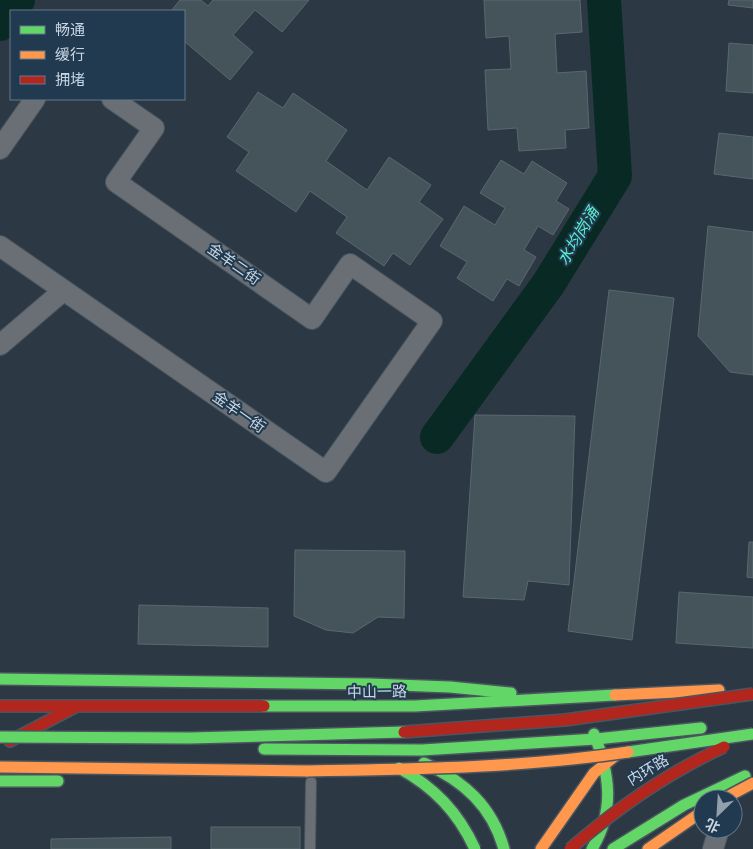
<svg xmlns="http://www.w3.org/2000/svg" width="753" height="849" viewBox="0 0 753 849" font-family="'Fira Sans','Noto Sans SC',sans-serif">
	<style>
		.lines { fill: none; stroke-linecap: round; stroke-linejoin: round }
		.river { stroke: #092a24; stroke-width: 34 }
		.building { fill: #45545a; stroke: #5a686e }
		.lane-casing { stroke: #4a555f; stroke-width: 12 }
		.street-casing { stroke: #4a555f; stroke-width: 22 }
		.fast-casing { stroke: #4a555f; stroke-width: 14 }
		.slow-casing { stroke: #4a555f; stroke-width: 14 }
		.jam-casing { stroke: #4a555f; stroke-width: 14 }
		.lane { stroke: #6a6f75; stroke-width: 10 }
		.street { stroke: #6a6f75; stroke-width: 20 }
		.fast { stroke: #63d668; stroke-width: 11 }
		.slow { stroke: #ff974d; stroke-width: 11 }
		.jam { stroke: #b3261e; stroke-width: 11 }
		.fast-bridge-casing { stroke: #4a555f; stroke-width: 14; stroke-linecap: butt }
		.slow-bridge-casing { stroke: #4a555f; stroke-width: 14; stroke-linecap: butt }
		.jam-bridge-casing { stroke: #4a555f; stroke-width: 14; stroke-linecap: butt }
		.fast-bridge { stroke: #63d668; stroke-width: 11 }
		.slow-bridge { stroke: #ff974d; stroke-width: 11 }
		.jam-bridge { stroke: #b3261e; stroke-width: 11 }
		.labels { text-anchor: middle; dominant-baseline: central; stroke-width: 4; stroke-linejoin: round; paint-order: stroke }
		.street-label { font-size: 15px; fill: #c9d7e4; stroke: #213a4f }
		.water-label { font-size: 16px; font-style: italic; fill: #58efcf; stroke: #213a4f }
	</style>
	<rect width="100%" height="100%" fill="#2c3944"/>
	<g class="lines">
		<!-- river -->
		<g class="river">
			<path d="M0,24L18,0"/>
			<path d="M437,437L549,283L615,176L604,0"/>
		</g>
	</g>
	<!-- building -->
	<g class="building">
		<path d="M180,0H201L208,6L213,0H309L282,32L255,10L233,35L253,52L230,80L184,41V11H171Z"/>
		<path d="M484,0H580L582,32L555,34L557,73L586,71L589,128L565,130L566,148L519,151L517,128L488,130L485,70L511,69L509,36L486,38Z"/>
		<path d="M729,0H753V8L728,5Z"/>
		<path d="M729,43L753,45V93L726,91Z"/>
		<path d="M258,92L283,108L293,93L347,130L326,161L367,190L389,157L431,185L419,202L443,219L410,265L393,253L384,266L336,233L347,217L310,191L296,212L236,171L249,152L227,137Z"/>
		<path d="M719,133L753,137V179L714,174Z"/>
		<path d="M501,160L524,174L532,161L567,183L556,201L569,209L553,235L538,226L524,250L536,257L519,286L507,279L493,301L457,278L467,262L440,246L464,206L495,225L505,208L480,193Z"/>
		<path d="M708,226L753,232V375L730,372L698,336Z"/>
		<path d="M609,290L674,298L632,640L568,631Z"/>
		<path d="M475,415L575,416L569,585L528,581L524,600L463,597Z"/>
		<path d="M749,542H753V578L747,577Z"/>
		<path d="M295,550L405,551L404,618L378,617L353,633L326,630L294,616Z"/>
		<path d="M679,592L753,597V648L676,643Z"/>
		<path d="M139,605L268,608V647L138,644Z"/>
		<rect x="211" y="827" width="89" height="22"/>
		<path d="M171,837V849H51V839Z"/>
	</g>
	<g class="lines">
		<defs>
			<path id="lane" d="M310,849L311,782"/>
			<g id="street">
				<path d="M0,149L35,99"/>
				<path d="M0,246L326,472L432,321L350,264L312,319L116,182L154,128L112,99"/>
				<path d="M0,345L63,291"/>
				<path d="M713,849L719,829"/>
			</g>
			<g id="fast">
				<path d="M0,679L370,684L450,687L511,693"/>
				<path d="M264,706H415L615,695"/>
				<path d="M264,749L422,750L596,739L701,728"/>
				<path d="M424,763C464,781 492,806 504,849"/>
				<path d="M0,781H58"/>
				<path d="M592,849C615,811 610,774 594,734"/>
				<path d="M613,849L684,805L745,776"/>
			</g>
			<g id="slow">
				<path d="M615,695L719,690"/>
				<path d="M0,767L308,771"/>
				<path d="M541,849L594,773L615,756"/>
				<path d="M648,849L703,811"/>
			</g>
			<g id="jam">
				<path d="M0,706H264"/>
				<path d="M10,741L75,707"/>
			</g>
		</defs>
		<!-- lane casing -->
		<use href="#lane" class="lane-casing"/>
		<!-- street casing -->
		<use href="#street" class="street-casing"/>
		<!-- fast casing -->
		<use href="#fast" class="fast-casing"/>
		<!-- slow casing -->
		<use href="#slow" class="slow-casing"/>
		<!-- jam casing -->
		<use href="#jam" class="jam-casing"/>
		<!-- lane -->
		<use href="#lane" class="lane"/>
		<!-- street -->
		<use href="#street" class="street"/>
		<!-- fast -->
		<use href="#fast" class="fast"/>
		<!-- slow -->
		<use href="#slow" class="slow"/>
		<!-- jam -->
		<use href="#jam" class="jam"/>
		<defs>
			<g id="fast-bridge">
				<path d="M0,737L190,738L404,732"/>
				<path d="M628,752L753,734"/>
				<path d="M399,768C434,787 458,812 475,849"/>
			</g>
			<g id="slow-bridge">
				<path d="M308,771C414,769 522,768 628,752"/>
				<path d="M723,799L753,783"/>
			</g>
			<g id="jam-bridge">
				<path d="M404,732L565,720L753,694"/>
				<path d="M570,849C617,808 667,773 724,747"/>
			</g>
		</defs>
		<!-- fast-bridge casing -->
		<use href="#fast-bridge" class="fast-bridge-casing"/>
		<!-- slow-bridge casing -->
		<use href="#slow-bridge" class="slow-bridge-casing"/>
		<!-- jam-bridge casing -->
		<use href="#jam-bridge" class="jam-bridge-casing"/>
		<!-- fast-bridge -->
		<use href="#fast-bridge" class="fast-bridge"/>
		<!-- slow-bridge -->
		<use href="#slow-bridge" class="slow-bridge"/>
		<!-- jam-bridge -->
		<use href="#jam-bridge" class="jam-bridge"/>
	</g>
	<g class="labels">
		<!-- street labels -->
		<g class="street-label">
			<text transform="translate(234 264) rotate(35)">金羊二街</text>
			<text transform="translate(239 412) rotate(35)">金羊一街</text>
			<text transform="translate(377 692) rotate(-1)">中山一路</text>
			<text transform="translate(648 770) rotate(-31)">内环路</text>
		</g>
		<!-- water labels -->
		<g class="water-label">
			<text transform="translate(578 236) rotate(-59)">水均岗涌</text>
		</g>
	</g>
	<!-- legend -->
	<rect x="10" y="10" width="175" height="90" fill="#213a4f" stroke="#64798b"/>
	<rect x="20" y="26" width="25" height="8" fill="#63d668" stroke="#64798b"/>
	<text x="55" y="35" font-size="15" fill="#c9d7e4">畅通</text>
	<rect x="20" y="51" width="25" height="8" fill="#ff974d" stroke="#64798b"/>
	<text x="55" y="60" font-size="15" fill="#c9d7e4">缓行</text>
	<rect x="20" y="76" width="25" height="8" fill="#b3261e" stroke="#64798b"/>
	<text x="55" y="85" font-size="15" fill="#c9d7e4">拥堵</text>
	<!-- north arrow -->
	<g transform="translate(718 814) rotate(205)"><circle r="24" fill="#213a4f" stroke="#64798b"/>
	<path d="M0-4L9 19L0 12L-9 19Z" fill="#92a0ac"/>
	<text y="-8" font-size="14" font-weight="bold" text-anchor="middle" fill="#c9d7e4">北</text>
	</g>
</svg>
